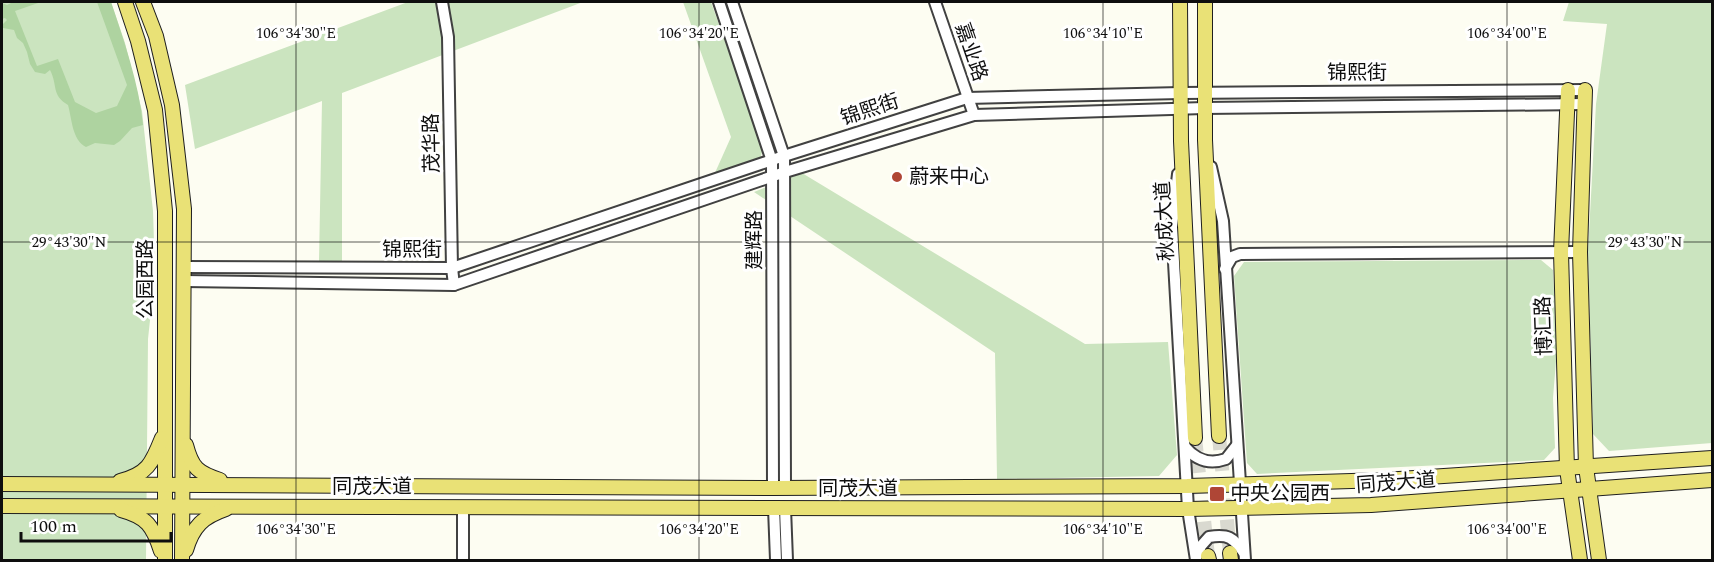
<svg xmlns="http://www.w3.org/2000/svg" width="1714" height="562" viewBox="0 0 1714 562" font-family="Spectral,'Noto Sans SC',serif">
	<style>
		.green { fill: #cbe4bf }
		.forest { fill: #aed3a0 }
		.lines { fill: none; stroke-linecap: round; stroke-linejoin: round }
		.major-tunnel { stroke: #d9d9d0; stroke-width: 14; stroke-dasharray: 14 7; stroke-linecap: butt }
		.minor-casing { stroke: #414141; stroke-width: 14 }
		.major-casing { stroke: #1f1f1f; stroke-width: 16 }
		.minor { stroke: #fff; stroke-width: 10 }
		.major { stroke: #e9e176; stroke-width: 14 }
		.ticks { fill: none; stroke: #0e0e0e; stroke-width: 1.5; stroke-opacity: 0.45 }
		.poi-dot { fill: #af4636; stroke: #fff; stroke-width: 2 }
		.labels { text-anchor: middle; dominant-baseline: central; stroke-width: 6; stroke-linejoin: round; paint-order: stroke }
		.street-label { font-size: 20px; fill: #0e0e0e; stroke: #fff }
		.poi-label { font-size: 20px; fill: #0e0e0e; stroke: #fff; text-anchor: start }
		.ticks-label { font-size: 15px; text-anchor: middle; fill: #0e0e0e; stroke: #fff; stroke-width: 6; stroke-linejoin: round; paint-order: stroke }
	</style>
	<rect width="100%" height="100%" fill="#fdfdf2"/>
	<!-- green -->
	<g class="green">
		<path d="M2,2H111L125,43L142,111L153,211L155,274L148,339L146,560H2Z"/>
		<path d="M408,2H583L342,93V261H319L322,101L195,149L185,85Z"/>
		<path d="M683,2H711L763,148L760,160L714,175L731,137Z"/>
		<path d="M1569,2H1712V443L1609,451L1593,434L1588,251L1596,104L1607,24L1563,21Z"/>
		<path d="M802,173L1085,344L1168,342L1177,455L1159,476L997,479L995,353L754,192Z"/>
		<path d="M1541,260L1553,270L1557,349L1553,398L1555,448L1544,460L1257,474L1247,463L1234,276L1244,262Z"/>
	</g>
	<!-- forest -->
	<path class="forest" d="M13,2H41L15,11L37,66L58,59L75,102L96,113L117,106L127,85L97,2H111C124,41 139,83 143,125L132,128L120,141L114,145L95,143L86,147C72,140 72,119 68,105C51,95 58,85 50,70L45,74L35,72L30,64L27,52L23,43L17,38L14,30L3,28V24L7,20L5,18L2,19V3L7,5Z"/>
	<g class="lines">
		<!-- major-tunnel -->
		<g class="major-tunnel">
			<path d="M1219,436L1230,553"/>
			<path d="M1195,438L1208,556"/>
		</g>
		<defs>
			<g id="minor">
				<path d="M442,2L448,37L452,268L454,285"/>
				<path d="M719,2L772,161L773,488"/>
				<path d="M732,2L784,156L785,488"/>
				<path d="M935,2L974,115"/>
				<path d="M1211,167L1223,221L1245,560"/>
				<path d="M1178,174L1172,227L1188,509L1196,560"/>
				<path d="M184,267L452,268L784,156L967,98L1181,93L1585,90"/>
				<path d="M1225,269L1232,257L1240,254L1580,252"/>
				<path d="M184,281L454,285L785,172L974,115L1204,108L1584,104"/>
				<path d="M1185,447C1196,460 1209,465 1226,459L1237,445"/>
				<path d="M774,508L776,560"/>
				<path d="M785,508L787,560"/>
				<path d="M1196,558L1201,546L1209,537C1228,534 1233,537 1244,553"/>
				<path d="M463,560V507"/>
			</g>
			<g id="major">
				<path d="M125,2L138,41L155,110L165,211V560"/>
				<path d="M143,2L156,36L172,105L184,209L182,560"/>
				<path d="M1180,2L1181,141L1195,438"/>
				<path d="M1205,2V140L1219,436"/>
				<path d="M1568,90L1561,252L1567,469L1580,560"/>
				<path d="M1585,90L1580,252L1586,467L1599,560"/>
				<path d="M186,445C192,468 198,473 220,480"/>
				<path d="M120,481C148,474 152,463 162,438"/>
				<path d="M2,484L773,488L1187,486L1384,480L1712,458"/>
				<path d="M2,506L1188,509L1371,505L1712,480"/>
				<path d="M121,510C147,517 153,526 161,551"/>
				<path d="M186,550C193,526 203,517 226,509"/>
				<path d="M1230,553L1231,560"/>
				<path d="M1208,556L1209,560"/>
			</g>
		</defs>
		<!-- minor casing -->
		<use href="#minor" class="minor-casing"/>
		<!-- major casing -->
		<use href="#major" class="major-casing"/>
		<!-- minor -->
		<use href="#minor" class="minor"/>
		<!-- major -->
		<use href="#major" class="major"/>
	</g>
	<!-- ticks -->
	<path class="ticks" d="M296,2V560M699,2V560M1103,2V560M1507,2V560M2,242H1712"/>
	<!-- markers -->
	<g class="poi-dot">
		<circle cx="897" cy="177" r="6"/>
		<rect x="1209" y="486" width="16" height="16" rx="3"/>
	</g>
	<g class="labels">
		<!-- street labels -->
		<g class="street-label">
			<text transform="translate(971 52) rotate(71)">嘉业路</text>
			<text x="1357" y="73">锦熙街</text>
			<text transform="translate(870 110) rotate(-18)">锦熙街</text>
			<text transform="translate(432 143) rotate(-91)">茂华路</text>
			<text transform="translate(1165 221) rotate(-93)">秋成大道</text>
			<text transform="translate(755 240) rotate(-90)">建辉路</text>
			<text x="412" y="250">锦熙街</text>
			<text transform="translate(146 279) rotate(-90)">公园西路</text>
			<text transform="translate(1544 326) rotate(-92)">博汇路</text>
			<text transform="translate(1396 483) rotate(-4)">同茂大道</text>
			<text x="372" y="487">同茂大道</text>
			<text x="858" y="489">同茂大道</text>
		</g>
		<!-- poi labels -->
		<g class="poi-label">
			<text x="909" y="177">蔚来中心</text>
			<text x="1230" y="494">中央公园西</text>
		</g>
	</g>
	<g class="ticks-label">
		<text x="296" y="38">106°34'30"E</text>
		<text x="699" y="38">106°34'20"E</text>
		<text x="1103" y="38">106°34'10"E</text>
		<text x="1507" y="38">106°34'00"E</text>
		<text x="1645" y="247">29°43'30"N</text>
		<text x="69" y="247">29°43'30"N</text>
		<text x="296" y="534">106°34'30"E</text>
		<text x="699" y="534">106°34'20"E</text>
		<text x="1103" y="534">106°34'10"E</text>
		<text x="1507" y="534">106°34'00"E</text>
	</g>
	<!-- border -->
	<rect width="1714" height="562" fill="none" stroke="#0e0e0e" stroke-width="6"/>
	<!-- scale -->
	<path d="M21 532v9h150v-9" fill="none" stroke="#0e0e0e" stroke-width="3"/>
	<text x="30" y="532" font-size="18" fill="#0e0e0e" stroke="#ffffff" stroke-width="4.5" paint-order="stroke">100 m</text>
</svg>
